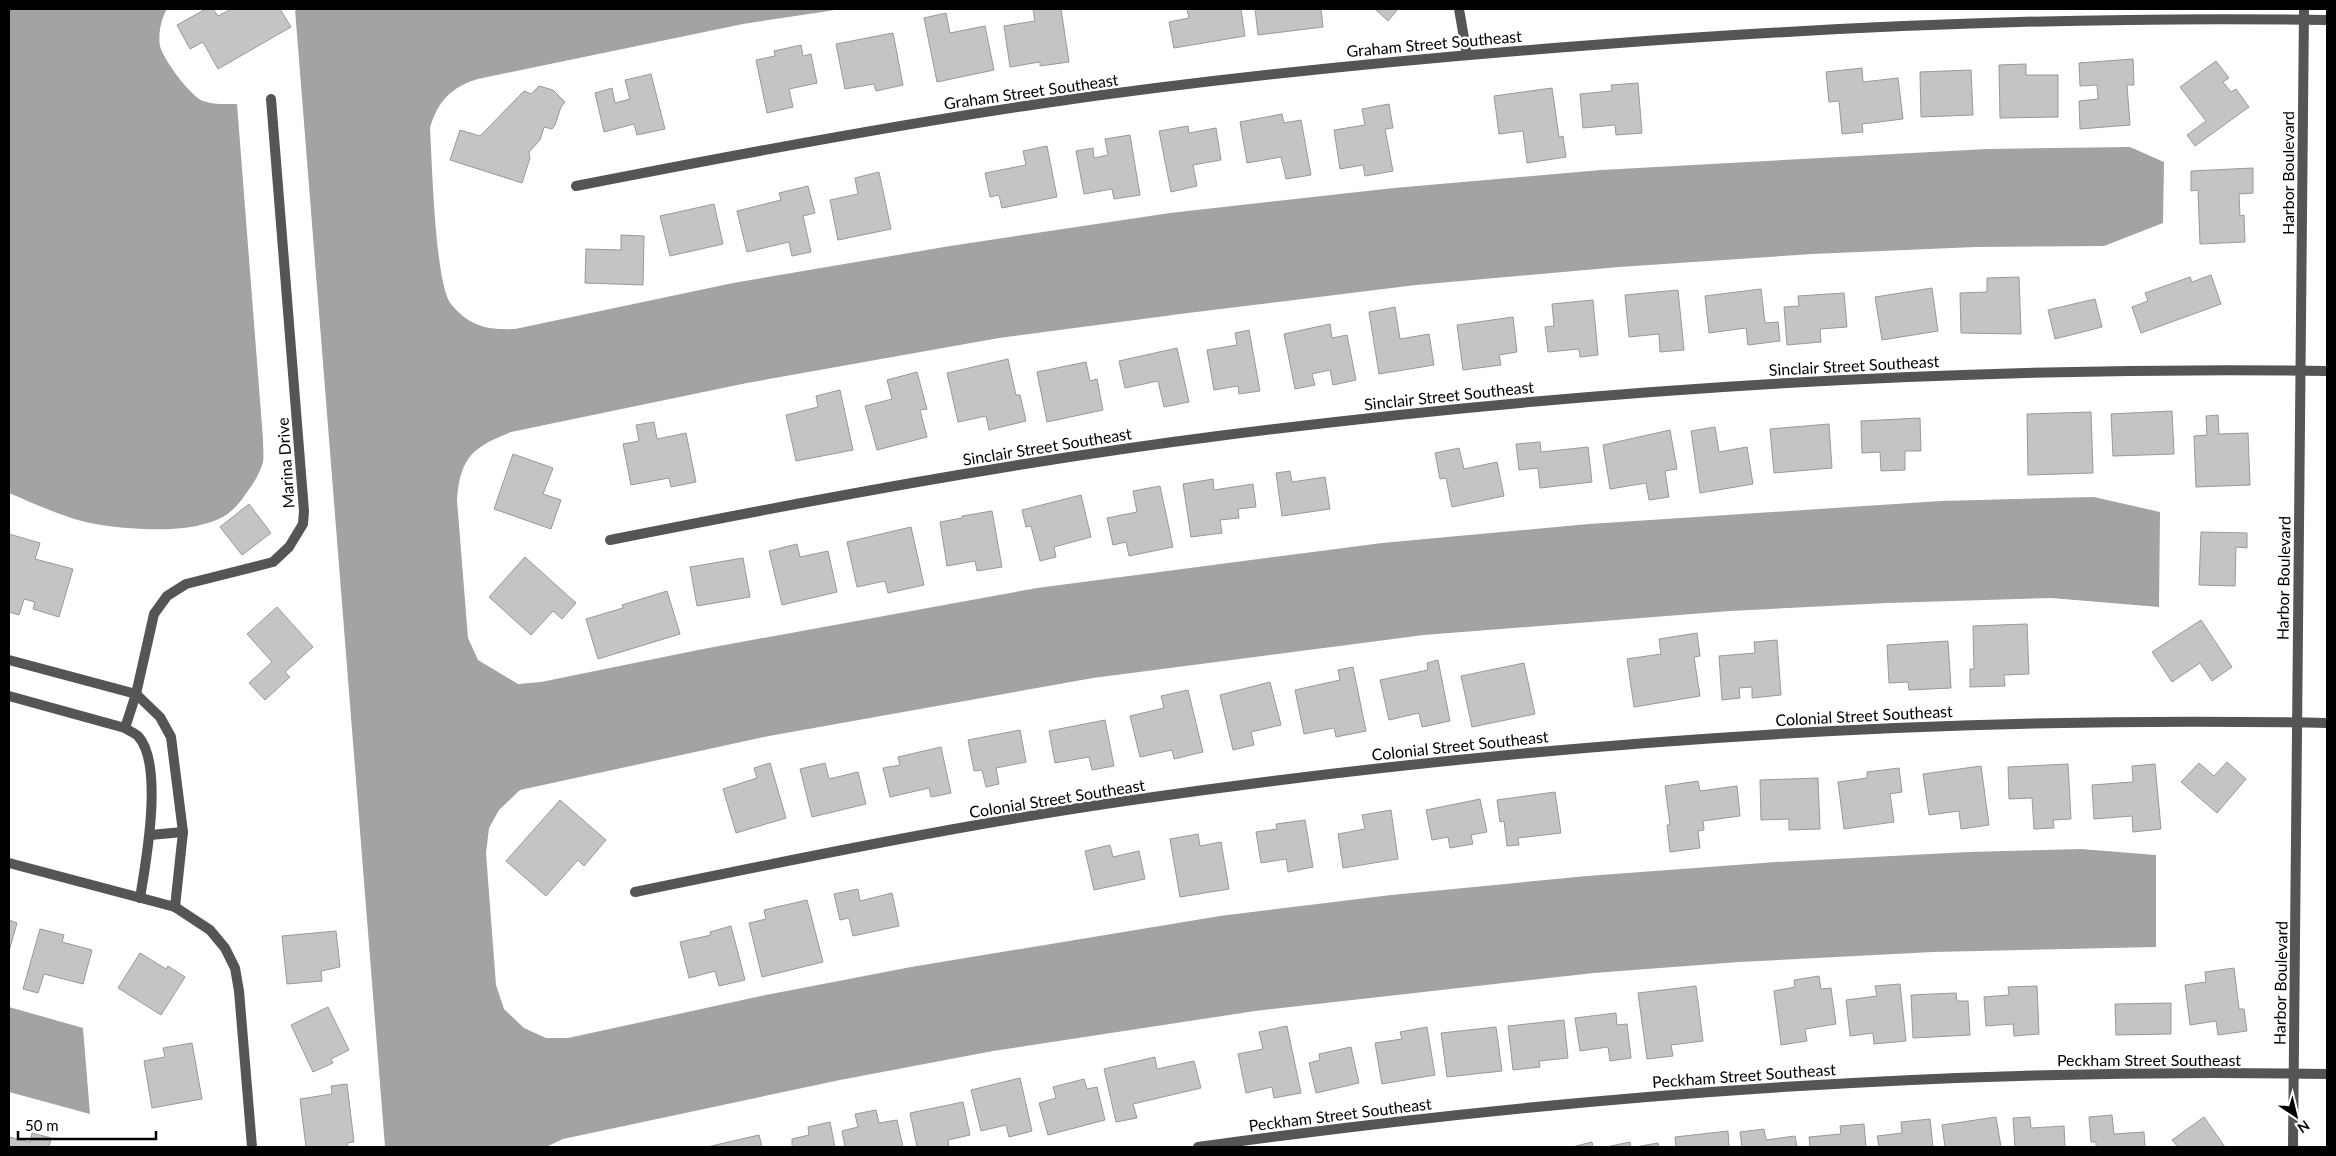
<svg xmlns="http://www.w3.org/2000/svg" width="2336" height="1156" viewBox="0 0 2336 1156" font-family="Lato,sans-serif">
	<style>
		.water { fill: #a3a3a3 }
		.building { fill: #c4c4c4; stroke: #999 }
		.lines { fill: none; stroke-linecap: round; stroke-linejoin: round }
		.minor { stroke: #555; stroke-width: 10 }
		.labels { text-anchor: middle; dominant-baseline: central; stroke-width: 4.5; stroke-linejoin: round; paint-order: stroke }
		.street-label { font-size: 16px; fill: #000; stroke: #fff }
	</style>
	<rect width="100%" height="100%" fill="#fff"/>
	<!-- water -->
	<g class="water">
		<path d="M9,9H167C161,19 158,34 160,46C163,59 191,97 203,101C214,105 225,104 237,104L263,439C263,446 264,455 263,462C260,473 254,483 247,492C242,500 235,509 226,515C195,535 131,530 95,524C67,519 35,504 9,493Z"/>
		<path d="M295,9H842L743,24L478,79C451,87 438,101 430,128C432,161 435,284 451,304C470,327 488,330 515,329L733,283L950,246L1170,213L1394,188L1601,170L1987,149L2130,147L2164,162L2163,223L2104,246L1975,247L1812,254L1619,267L1416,285L1188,313L999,338L747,383L511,432C473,447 460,457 457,500L468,638L478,660L518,684L541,682L703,649L1037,588L1382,543L1589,524L1941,501L2094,497L2160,512L2159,607L2051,598L1887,603L1730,611L1424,635L1093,678L769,736L520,790L499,810L489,828L486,853L496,985L504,1009L524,1028L546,1038H568L761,996L911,967L1220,916L1391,895L1587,876L1776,862L1968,852L2081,849L2156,855V947L1933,952L1739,962L1594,973L1255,1011L993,1051L840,1080L563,1139L546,1147H385Z"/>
		<path d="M9,1007L83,1028L90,1114L9,1092Z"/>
	</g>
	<!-- building -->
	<g class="building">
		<path d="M206,9H213L218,16L231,9H280L291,27L218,69L203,42L190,49L177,25Z"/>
		<path d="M1033,9H1061L1069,62L1040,66V62L1010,67L1004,26L1035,21Z"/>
		<path d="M1187,9H1241L1245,36L1174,48L1169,22L1189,18Z"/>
		<path d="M1255,9H1321L1323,27L1258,35Z"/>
		<path d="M1375,9H1398L1388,21Z"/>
		<path d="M946,13L950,33L985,26L994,70L937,82L924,18Z"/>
		<path d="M893,33L903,85L876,91L874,84L845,89L836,44Z"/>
		<path d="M801,45L803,56L811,54L817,83L789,89L793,107L767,113L756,60L775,56L774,51Z"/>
		<path d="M2133,59L2134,85H2127L2130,125L2080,129L2079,101L2098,99L2097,85L2080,86L2079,63Z"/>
		<path d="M2216,61L2229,78L2223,82L2231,92L2236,89L2249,107L2195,146L2187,135L2206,121L2180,87Z"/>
		<path d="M2026,64V75H2058V117L2000,118L1999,65Z"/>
		<path d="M1862,68L1863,82L1898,78L1903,119L1862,124L1863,132L1842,134L1839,101L1829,102L1826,72Z"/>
		<path d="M1971,70L1973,115L1921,117L1920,72Z"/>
		<path d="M651,74L665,129L637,135L634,124L604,132L595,93L612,88L615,103L630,99L625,80Z"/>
		<path d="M1638,83L1642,133L1616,135L1615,125L1583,128L1580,94L1612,91L1611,85Z"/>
		<path d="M539,86L553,90L565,102L561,107L555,125L552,129L544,127L540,140L529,152L530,158L522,183L450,160L460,130L480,136L524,91L531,94Z"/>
		<path d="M1552,88L1559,137L1563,136L1566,157L1527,163L1523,131L1499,134L1494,96Z"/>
		<path d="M1389,104L1393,128L1385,129L1393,171L1365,176L1363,165L1340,169L1334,130L1365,125L1362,109Z"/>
		<path d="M1282,114L1284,123L1301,120L1311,175L1286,179L1281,157L1247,163L1240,122Z"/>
		<path d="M1188,126L1189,133L1216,128L1221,160L1193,165L1197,186L1171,192L1159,131Z"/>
		<path d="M1130,135L1140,195L1114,199L1112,189L1084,194L1076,151L1093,148L1094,158L1108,155L1105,139Z"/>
		<path d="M1047,146L1057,197L1002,208L999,195L990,197L985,173L1026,165L1023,151Z"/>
		<path d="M2253,168V193L2239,194L2240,216L2244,215L2245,242L2200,244L2198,190L2191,191V171Z"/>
		<path d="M879,172L891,229L838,240L830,200L858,194L855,178Z"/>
		<path d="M808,186L815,213L803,216L811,252L792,256L789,242L747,252L737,211L781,200L779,193Z"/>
		<path d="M714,204L723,244L670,256L660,216Z"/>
		<path d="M621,235L644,236L643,285L585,283L586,249L621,250Z"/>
		<path d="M2211,275L2221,304L2141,333L2132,307L2148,301L2145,293L2190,277L2192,282Z"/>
		<path d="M2019,277L2021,334L1961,333L1960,293L1987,292V278Z"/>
		<path d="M1932,288L1938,331L1882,340L1875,297Z"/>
		<path d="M1761,289L1765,323L1778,322L1780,341L1748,345L1746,328L1709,333L1705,296Z"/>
		<path d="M1678,290L1684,350L1660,352L1659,334L1629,337L1625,295Z"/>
		<path d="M1844,293L1847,327L1820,329L1821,342L1787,345L1784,307L1799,306L1798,296Z"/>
		<path d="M2095,299L2102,327L2055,339L2048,310Z"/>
		<path d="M1593,300L1598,355L1580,357L1579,349L1548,352L1545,327L1554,326L1552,304Z"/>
		<path d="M1395,307L1400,339L1429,334L1434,365L1379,374L1369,312Z"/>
		<path d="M1513,317L1517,352L1499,355L1501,365L1463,370L1457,325Z"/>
		<path d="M1330,324L1332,338L1347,335L1356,380L1333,385L1330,370L1312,374L1315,385L1295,389L1284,334Z"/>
		<path d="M1249,330L1260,391L1239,394L1238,386L1214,390L1207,350L1237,345L1235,333Z"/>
		<path d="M1177,348L1189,402L1164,407L1158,381L1125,388L1119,361Z"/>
		<path d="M1008,359L1016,395H1020L1026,421L989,430L986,416L958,422L947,373Z"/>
		<path d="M1086,362L1090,381L1097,379L1103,410L1047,422L1037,372Z"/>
		<path d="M917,372L927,409L920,410L927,437L877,450L865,406L892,399L887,380Z"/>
		<path d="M840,390L853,450L796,461L786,415L818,407L816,396Z"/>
		<path d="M2172,411L2174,454L2113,456L2111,414Z"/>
		<path d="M2091,412L2093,473L2028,475L2027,414Z"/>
		<path d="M2218,415L2219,434L2248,433L2250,485L2196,487L2194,436L2207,435L2206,416Z"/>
		<path d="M1920,418L1921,451H1905V470L1881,471L1880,452L1862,453L1861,421Z"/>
		<path d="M654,422L657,439L686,433L696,482L671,487L669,478L631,485L623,444L639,441L636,425Z"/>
		<path d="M1829,424L1832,468L1774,473L1770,429Z"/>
		<path d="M1715,427L1719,452L1747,447L1753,484L1700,493L1691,431Z"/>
		<path d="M1670,430L1677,469L1665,471L1669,497L1649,500L1646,483L1610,489L1603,445Z"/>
		<path d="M1540,442L1541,452L1588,447L1592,482L1540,488L1538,468L1519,470L1516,444Z"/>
		<path d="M1459,448L1464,469L1497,462L1504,496L1452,507L1446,478L1440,479L1435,453Z"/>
		<path d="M513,454L553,468L543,494L561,500L551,529L494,509Z"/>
		<path d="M1290,471L1292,482L1325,477L1330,509L1282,516L1276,473Z"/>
		<path d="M1213,479L1214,490L1253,484L1256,507L1238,509L1239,518L1220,520L1222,533L1191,537L1183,484Z"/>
		<path d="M1160,486L1173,547L1129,556L1126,542L1113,545L1107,518L1137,512L1133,491Z"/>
		<path d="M1081,495L1091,537L1054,547L1056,557L1040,561L1031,526L1026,527L1022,510Z"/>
		<path d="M249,504L271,533L242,555L220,527Z"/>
		<path d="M992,511L1002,567L977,571L975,561L947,566L940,522L962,518V516Z"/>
		<path d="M911,527L924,585L888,593L885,581L857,587L847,542Z"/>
		<path d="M2201,532L2247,533V548L2236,547L2235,586L2199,585Z"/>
		<path d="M9,534L40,543L35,559L73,569L59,617L33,609L35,602L24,599L19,615L9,612Z"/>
		<path d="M797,544L800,557L828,551L837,592L782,605L769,551Z"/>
		<path d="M525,557L576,603L562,619L553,611L531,635L489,597Z"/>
		<path d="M743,558L750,597L697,606L690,567Z"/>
		<path d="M667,591L680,634L598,659L586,619L623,608L622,605Z"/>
		<path d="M277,607L313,647L285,672L290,677L265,700L249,683L272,662L247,634Z"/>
		<path d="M2201,620L2232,667L2212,681L2200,663L2172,682L2152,652Z"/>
		<path d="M2027,624L2029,674L2004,675L2005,686L1970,687V669H1974L1973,626Z"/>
		<path d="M1697,633L1700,656L1694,657L1700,696L1634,707L1627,659L1661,654L1659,639Z"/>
		<path d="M1777,640L1781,695L1752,698V687L1739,688L1740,698L1722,700L1719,656L1755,653L1754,642Z"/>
		<path d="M1948,641L1951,688L1909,690L1908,682L1889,683L1887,645Z"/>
		<path d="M1438,660L1450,721L1422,727L1419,713L1389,720L1380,680L1428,670L1427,663Z"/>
		<path d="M1524,663L1535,714L1472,727L1461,676Z"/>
		<path d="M1353,667L1366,731L1336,737L1334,728L1304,734L1295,690L1340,680L1338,670Z"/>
		<path d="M1270,682L1281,725L1251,732L1254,745L1233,750L1220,695Z"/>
		<path d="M1188,690L1203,752L1174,759L1172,750L1140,757L1130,716L1164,708L1161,696Z"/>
		<path d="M1105,720L1114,766L1092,770L1089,757L1055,763L1049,731Z"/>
		<path d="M1020,730L1026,762L996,768L999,784L986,787L982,770L974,771L968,740Z"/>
		<path d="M941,747L951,793L931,797L929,788L890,797L883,768L900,765L898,757Z"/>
		<path d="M2227,762L2246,779L2217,813L2181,782L2199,763L2214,776Z"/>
		<path d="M770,763L786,818L736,833L723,789L757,778L754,768Z"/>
		<path d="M825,763L829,779L858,772L866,804L812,817L800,769Z"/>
		<path d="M2068,764L2071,819L2053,820L2054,828L2034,829L2032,798L2009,799L2008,767Z"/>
		<path d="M2155,764L2161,829L2133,832L2132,816L2094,819L2092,785L2133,782L2132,766Z"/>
		<path d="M1981,766L1989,825L1961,829L1959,811L1929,815L1923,774Z"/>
		<path d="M1899,768L1902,792L1890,794L1894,822L1844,829L1838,782L1867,778V772Z"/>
		<path d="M1818,778L1820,829L1789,830V819L1761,820L1760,780Z"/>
		<path d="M1698,781L1700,791L1737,786L1740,816L1703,821L1704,830L1698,831L1700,848L1670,852L1667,825H1670L1665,786Z"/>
		<path d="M1555,792L1561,833L1518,838L1519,845L1507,846L1504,821L1500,822L1497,800Z"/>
		<path d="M1480,799L1487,832L1471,835L1473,844L1450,848L1448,837L1432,840L1426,810Z"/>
		<path d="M560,800L606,840L584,866L578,860L546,896L506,861Z"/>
		<path d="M1391,810L1398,859L1343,868L1338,834L1365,829L1362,815Z"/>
		<path d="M1305,820L1313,867L1288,872L1286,859L1261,863L1256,832L1277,829L1276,824Z"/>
		<path d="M1198,834L1200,846L1221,842L1229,889L1180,897L1170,839Z"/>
		<path d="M1110,845L1113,857L1139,851L1145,879L1094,890L1085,851Z"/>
		<path d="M858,889L860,901L892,893L899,926L853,936L849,918L840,920L834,894Z"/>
		<path d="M807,900L823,962L762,977L749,923L766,919L764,910Z"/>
		<path d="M9,920L17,923L9,951Z"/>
		<path d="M731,926L745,980L719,986L715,971L689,978L680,942L711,935L710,932Z"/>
		<path d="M40,929L64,935L62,942L92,950L83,984L44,974L38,993L23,989Z"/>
		<path d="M336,931L340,967L321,971L322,981L287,984L282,936Z"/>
		<path d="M140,953L166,969L168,966L185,977L161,1015L118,988Z"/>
		<path d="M2234,968L2239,1009H2244L2247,1031L2218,1035L2216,1021L2190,1025L2185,985L2206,982L2205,972Z"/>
		<path d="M1819,976L1821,989L1831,988L1836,1024L1805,1029L1807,1041L1781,1045L1774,991L1795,987L1794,980Z"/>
		<path d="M1900,984L1906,1041L1874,1044L1873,1033L1850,1036L1846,1000L1877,996L1875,986Z"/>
		<path d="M1696,986L1703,1041L1671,1045L1673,1056L1647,1059L1638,993Z"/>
		<path d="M2037,986L2039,1034L2014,1036L2013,1024L1986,1026L1984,997L2009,995L2008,987Z"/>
		<path d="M1956,993L1957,1001H1968L1970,1035L1913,1038L1911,995Z"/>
		<path d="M2171,1003V1034L2116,1035L2115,1004Z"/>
		<path d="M328,1007L349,1050L331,1059L333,1063L313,1072L291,1025Z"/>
		<path d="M1616,1013L1617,1025L1627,1024L1631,1058L1610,1061L1608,1047L1580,1051L1575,1018Z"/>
		<path d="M1564,1020L1568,1058L1539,1061L1540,1067L1513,1070L1508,1026Z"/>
		<path d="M1287,1026L1301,1093L1274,1098L1272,1087L1246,1093L1238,1054L1263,1049L1259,1032Z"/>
		<path d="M1427,1027L1435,1075L1382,1084L1375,1043L1402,1039L1400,1032Z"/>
		<path d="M1496,1027L1502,1071L1447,1077L1441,1033Z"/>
		<path d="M192,1043L202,1099L152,1108L144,1061L165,1057L163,1048Z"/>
		<path d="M1351,1047L1359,1083L1316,1093L1309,1063L1320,1060L1319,1054Z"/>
		<path d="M1155,1057L1157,1069L1194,1061L1201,1088L1133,1104L1137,1118L1116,1122L1104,1069Z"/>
		<path d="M1020,1078L1032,1131L1009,1137L1006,1125L981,1131L971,1090Z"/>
		<path d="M1084,1079L1087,1089L1097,1087L1105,1120L1048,1135L1039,1103L1056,1098L1053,1087Z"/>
		<path d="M347,1084L354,1142L347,1143L348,1147H306L300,1099L332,1094L331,1086Z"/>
		<path d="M963,1102L970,1135L948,1140L949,1147H917L910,1113Z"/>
		<path d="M876,1110L879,1123L897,1120L903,1147H845L842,1131L858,1127L855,1114Z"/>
		<path d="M2112,1115L2114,1134L2144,1132L2145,1147H2096V1142H2091L2089,1117Z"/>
		<path d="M1996,1117L2001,1147H1945L1942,1125Z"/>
		<path d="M2030,1117L2031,1128L2064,1126L2065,1147H2015L2013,1118Z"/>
		<path d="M2204,1117L2225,1147H2178L2172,1140Z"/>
		<path d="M1930,1119L1933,1147H1879L1877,1136L1902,1133L1901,1122Z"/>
		<path d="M830,1122L835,1147H792V1139L809,1135L808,1127Z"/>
		<path d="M1864,1124L1866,1147H1810L1809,1137L1841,1134L1840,1126Z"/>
		<path d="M1764,1129L1766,1140L1795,1136L1797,1147H1742L1740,1132Z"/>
		<path d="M1728,1131L1729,1147H1676L1675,1137Z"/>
		<path d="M32,1133L51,1138L49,1147H9V1137L30,1142Z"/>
		<path d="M759,1135L762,1147H707Z"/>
		<path d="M1592,1142L1593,1147H1572Z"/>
		<path d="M1630,1142L1631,1147H1606Z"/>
		<path d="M1658,1143L1659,1147H1635Z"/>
	</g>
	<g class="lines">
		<!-- minor -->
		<g class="minor">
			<path d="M1459,9L1467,55"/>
			<path d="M576,186C730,156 883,127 1038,104C1223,77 1407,59 1593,45C1837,26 2082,16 2327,20"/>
			<path d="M610,540C812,500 1014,462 1218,436C1586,389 1956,366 2327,371"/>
			<path d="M9,660L136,694L160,717L171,737L183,832L175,907"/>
			<path d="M9,696L125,728C129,731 135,733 138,736C164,764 146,862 140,898"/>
			<path d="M125,728L136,694L154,614L167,596L186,584L273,562L289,547L303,524L304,511L271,99"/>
			<path d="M150,835L183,832"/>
			<path d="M9,863L175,907L210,930L225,948L235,968L239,991L252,1147"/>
			<path d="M635,892C800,858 965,824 1132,800C1528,743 1927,715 2327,723"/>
			<path d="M1198,1147C1572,1095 1949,1067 2327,1074"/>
			<path d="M2293,1147L2304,9"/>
		</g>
	</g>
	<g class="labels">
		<!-- street labels -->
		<g class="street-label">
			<text transform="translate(1434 43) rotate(-5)">Graham Street Southeast</text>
			<text transform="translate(1031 91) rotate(-8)">Graham Street Southeast</text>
			<text transform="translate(2287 173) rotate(-90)">Harbor Boulevard</text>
			<text transform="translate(1854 365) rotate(-3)">Sinclair Street Southeast</text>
			<text transform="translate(1449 395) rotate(-6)">Sinclair Street Southeast</text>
			<text transform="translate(1047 446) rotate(-9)">Sinclair Street Southeast</text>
			<text transform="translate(285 463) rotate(-94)">Marina Drive</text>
			<text transform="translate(2283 578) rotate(-89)">Harbor Boulevard</text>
			<text transform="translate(1864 715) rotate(-3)">Colonial Street Southeast</text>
			<text transform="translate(1460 745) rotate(-6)">Colonial Street Southeast</text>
			<text transform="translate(1057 798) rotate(-9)">Colonial Street Southeast</text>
			<text transform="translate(2280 983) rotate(-89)">Harbor Boulevard</text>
			<text x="2149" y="1059">Peckham Street Southeast</text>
			<text transform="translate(1744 1075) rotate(-4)">Peckham Street Southeast</text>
			<text transform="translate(1340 1114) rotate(-7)">Peckham Street Southeast</text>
		</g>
	</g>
	<!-- border -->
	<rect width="2336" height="1156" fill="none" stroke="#000000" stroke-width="20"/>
	<!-- north arrow -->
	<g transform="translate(2296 1116) rotate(145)" stroke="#ffffff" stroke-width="4" paint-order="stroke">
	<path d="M0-4L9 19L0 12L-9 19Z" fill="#000000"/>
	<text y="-8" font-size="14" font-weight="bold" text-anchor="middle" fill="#000000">N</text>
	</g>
	<!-- scale -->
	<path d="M18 1131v8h138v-8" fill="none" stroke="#000000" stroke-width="2.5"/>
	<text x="25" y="1131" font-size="15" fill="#000000" stroke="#ffffff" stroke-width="4" paint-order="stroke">50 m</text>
</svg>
